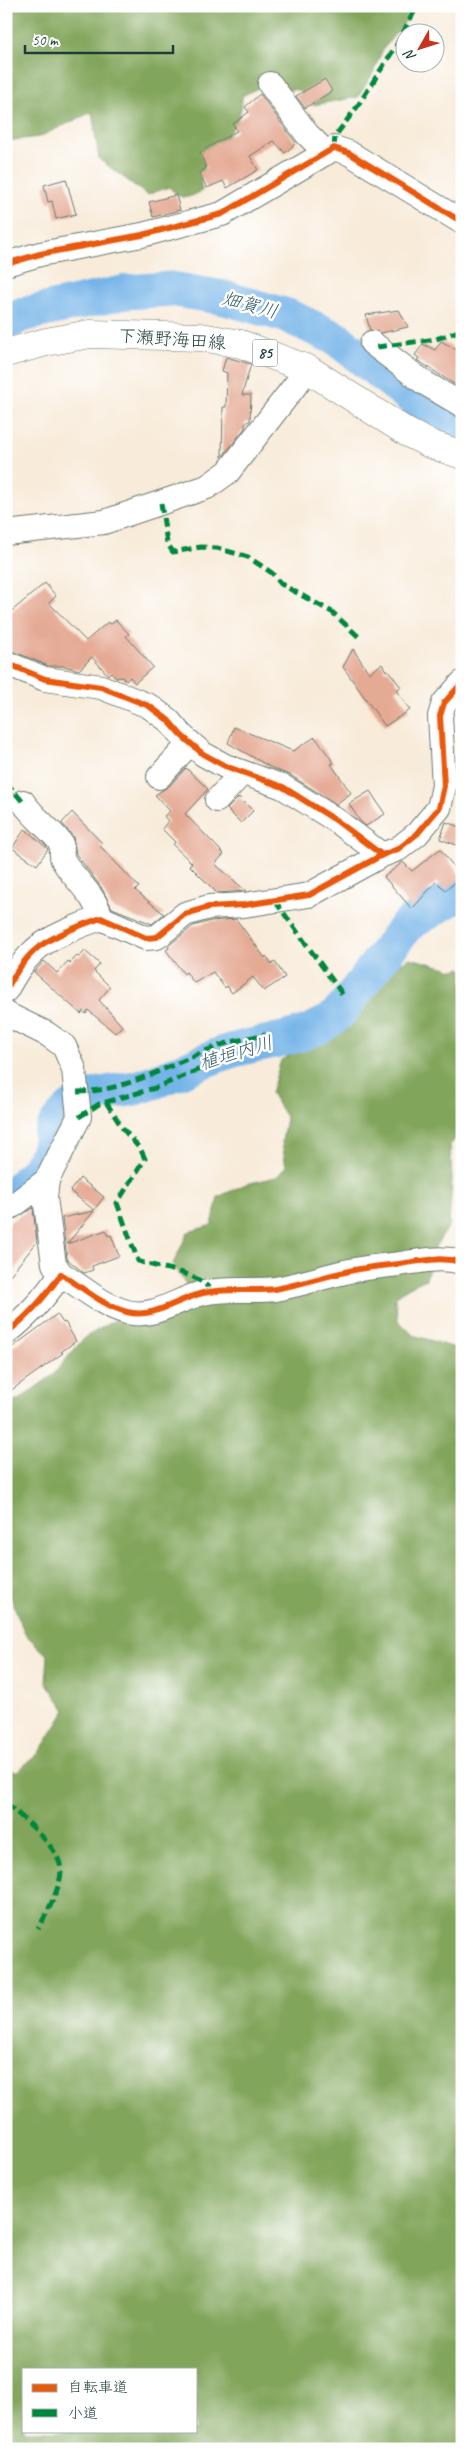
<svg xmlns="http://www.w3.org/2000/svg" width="468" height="2455" viewBox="0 0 468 2455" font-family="Caveat,'Klee One',sans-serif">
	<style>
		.forest { fill: #81a55a; stroke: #507147; fill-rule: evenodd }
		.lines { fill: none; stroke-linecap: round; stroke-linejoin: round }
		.river { stroke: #74b4e8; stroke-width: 35 }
		.building { fill: #e5aa94 }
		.minor-casing { stroke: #6b7a6e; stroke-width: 26 }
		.major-casing { stroke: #6b7a6e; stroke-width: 29 }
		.minor { stroke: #fff; stroke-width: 24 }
		.major { stroke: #fff; stroke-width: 28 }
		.quiet { stroke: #00873e; stroke-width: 5; stroke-dasharray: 10 5; stroke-linecap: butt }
		.cycleway-casing { stroke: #fff; stroke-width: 9 }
		.cycleway { stroke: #e8590c; stroke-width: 6 }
		.labels { text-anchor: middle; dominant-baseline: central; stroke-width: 5; stroke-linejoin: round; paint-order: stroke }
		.shield { fill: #fff; stroke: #627771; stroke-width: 1 }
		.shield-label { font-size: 16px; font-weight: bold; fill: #1f3d34 }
		.street-label { font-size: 18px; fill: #1f3d34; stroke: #fff }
		.water-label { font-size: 19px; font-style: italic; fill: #39616a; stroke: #fff }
	</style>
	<rect width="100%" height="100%" fill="#fff"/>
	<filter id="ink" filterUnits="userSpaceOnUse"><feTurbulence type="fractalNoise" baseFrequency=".02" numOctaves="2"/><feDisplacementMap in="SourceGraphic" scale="10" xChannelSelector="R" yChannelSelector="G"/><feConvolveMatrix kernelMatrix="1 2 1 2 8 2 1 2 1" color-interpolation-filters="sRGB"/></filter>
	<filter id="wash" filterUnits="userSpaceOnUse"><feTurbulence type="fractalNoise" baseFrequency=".0096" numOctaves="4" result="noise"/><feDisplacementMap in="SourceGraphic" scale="20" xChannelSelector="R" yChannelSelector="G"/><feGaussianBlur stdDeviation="1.12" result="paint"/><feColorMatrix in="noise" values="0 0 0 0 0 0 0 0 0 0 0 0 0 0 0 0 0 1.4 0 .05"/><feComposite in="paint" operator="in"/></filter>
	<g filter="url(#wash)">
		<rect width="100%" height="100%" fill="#f8ebd9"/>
		<!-- forest -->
		<g class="forest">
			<path d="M6,6H418L383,49L373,73L358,97L313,105L299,90L262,86L242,96C244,131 210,145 201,175C200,179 201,186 202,191C186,199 182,201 169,187L147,195L99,159L92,112L39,137L6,141Z"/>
			<path d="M410,958L454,970L462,968V1132L450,1145L452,1179L449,1226L435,1247L426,1279L409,1287L395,1297L398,1320L413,1335L462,1350V2449H6V1767L16,1772L38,1754L66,1710L46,1682L48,1656L25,1634L6,1585V1403L20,1399L53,1375L84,1338L118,1318L150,1325L201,1300L184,1282L173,1264L188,1232L212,1225L218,1197L246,1184L276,1177L286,1167L282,1142L286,1117L271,1093L281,1060L313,1043L336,1037L351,1024L391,968ZM24,2369H196V2431H24Z"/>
		</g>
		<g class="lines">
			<!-- river -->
			<g class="river">
				<path d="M6,323L21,315L126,292L171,289L225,298L288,316L337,339L425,408L462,433"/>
				<path d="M6,1197C24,1187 41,1169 48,1150C50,1145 49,1140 51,1135C56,1118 74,1103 91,1097C107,1091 126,1091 142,1086C171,1077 198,1062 227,1052C272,1038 327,1041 353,995L407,925L462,892"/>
			</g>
		</g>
		<g id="blocks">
			<!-- building -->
			<g class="building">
				<path d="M325,79L332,91L305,108L296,96Z"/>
				<path d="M260,94L296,143L285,153L274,141L250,156L258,170L227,188L223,181L207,188L199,173L206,168L200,152L237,131L233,124L249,112L245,107Z"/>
				<path d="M66,179L76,214L56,219L52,201L48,202L44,185Z"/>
				<path d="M176,195L180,210L153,217L149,202Z"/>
				<path d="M399,310L408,327L381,333L370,330L366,315Z"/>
				<path d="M441,341L462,353V389L417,360L419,358L415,355L423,344L435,350Z"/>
				<path d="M226,357L251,364L242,395H251L250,421L245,423V428L222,457L223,407H226L227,373L222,371Z"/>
				<path d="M45,583L56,596L49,603L86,641L108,622L111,624L116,620L129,634L126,636L153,667L135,683L130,677L126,681L122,677L116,678L111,672L108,675L92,657L79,670L63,666H49L10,650L6,646V616Z"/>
				<path d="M353,649L369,673L382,664L386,671L388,670L401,687L396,690L410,710L385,726L343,667Z"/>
				<path d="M234,727L293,751L315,737L334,763L331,764L351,793L336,804L290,775L272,768L228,743Z"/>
				<path d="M186,768L208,789L185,814L224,854L215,864L246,891L217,893L189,865L192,863L173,845L175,842L162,829L168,821L164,816L170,811L155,795L169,786Z"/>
				<path d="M370,791L385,814L366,826L360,821L349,804Z"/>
				<path d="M239,797L253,811L241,823L227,809Z"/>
				<path d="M72,812L103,844L100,846L139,887L135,890L164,914L152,924L112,908L101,887L76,854L73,837L62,823Z"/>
				<path d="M446,822L462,828V847L440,839Z"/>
				<path d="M25,829L48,849L37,865L12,848Z"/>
				<path d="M440,849L462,877L446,890L436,882L412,909L384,877L403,862L412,871Z"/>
				<path d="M236,919L265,958L266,956L272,964L275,962L285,977L264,991L253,977L232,993L227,986L225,988L213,972L194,983L186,972L184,974L166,950L169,948L168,946L193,926L211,921Z"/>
				<path d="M85,951L100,964L94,971L110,987L99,1000L122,1026L115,1033L88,1010L86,1014L83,1011L81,1014L34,972L44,961L57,973L68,961L70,963L77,956L79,957Z"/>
				<path d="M80,1178L104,1197L94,1210L70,1191Z"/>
				<path d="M33,1208L37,1242L6,1280V1226L11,1221Z"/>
				<path d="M94,1211L67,1244L106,1230L108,1236L111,1235L119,1256L92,1266L93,1270L84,1273L67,1259L62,1218Z"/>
				<path d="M57,1314L63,1323L65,1322L76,1341L61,1352L63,1353L6,1394V1352Z"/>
			</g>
		</g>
	</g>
	<g filter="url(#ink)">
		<use href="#blocks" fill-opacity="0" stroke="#6b7a6e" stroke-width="1"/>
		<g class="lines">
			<defs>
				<g id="minor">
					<path d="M270,84L307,134L326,153"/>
					<path d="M6,264L40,254L142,235L222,214L334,148L349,153L462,222"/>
					<path d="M372,343L423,382L462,405"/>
					<path d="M6,533L104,522L207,487L228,472L308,369"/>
					<path d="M6,663L45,679L101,687L149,706L168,720L181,735L203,754L225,766L283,787L337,821L382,855"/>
					<path d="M159,777L190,743"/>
					<path d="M217,800L242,773"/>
					<path d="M23,802C34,818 48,827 60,842C64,847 60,854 63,860C75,881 95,894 101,918"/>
					<path d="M6,990C14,976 22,962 34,951C47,938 83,924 101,918L146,938L157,937L185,914L209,907L244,905L309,895L382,855L398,849L417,834L439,808L444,786L440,716L444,703L462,683"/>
					<path d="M6,1014L47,1034L64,1046L74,1069L79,1117L47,1180L45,1198L54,1264L61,1274"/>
					<path d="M6,1208L14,1205L47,1180"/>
					<path d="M6,1333C29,1316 45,1297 61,1274C82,1287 103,1306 127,1312C155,1319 177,1299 203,1293C229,1287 251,1292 275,1289C299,1285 322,1277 345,1272C365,1267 386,1266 406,1263C426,1260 442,1257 462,1262"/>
				</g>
				<path id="major" d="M6,353L46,342L90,334L201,337L241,344L308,369L408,433L430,444L462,455"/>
			</defs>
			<!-- minor casing -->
			<use href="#minor" class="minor-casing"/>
			<!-- major casing -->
			<use href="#major" class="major-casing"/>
			<!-- minor -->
			<use href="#minor" class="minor"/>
			<!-- major -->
			<use href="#major" class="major"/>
			<!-- quiet -->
			<g class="quiet">
				<path d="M334,148L335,136L357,107L396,46L417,6"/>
				<path d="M377,347L436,339L462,330"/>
				<path d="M161,503L167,543L173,552L201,547L217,548L248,557L272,573L281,584L332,612L360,638"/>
				<path d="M6,782L23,802"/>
				<path d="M275,901L343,995"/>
				<path d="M77,1092C131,1091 175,1061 224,1044C237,1040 252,1038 265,1034"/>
				<path d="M106,1102L123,1129L141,1150L145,1159L117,1203L138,1261C163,1270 194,1270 212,1291"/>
				<path d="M79,1117L99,1104L155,1088L215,1063"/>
				<path d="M6,1803C22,1818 62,1848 61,1872C60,1889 46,1915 38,1929"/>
			</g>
			<defs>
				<g id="cycleway">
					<path d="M6,264L40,254L142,235L222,214L334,148L349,153L462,222"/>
					<path d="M6,663L45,679L101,687L149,706L168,720L181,735L203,754L225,766L283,787L337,821L382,855"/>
					<path d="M6,990C14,976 22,962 34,951C47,938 83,924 101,918L146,938L157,937L185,914L209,907L244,905L309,895L382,855L398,849L417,834L439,808L444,786L440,716L444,703L462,683"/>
					<path d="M6,1333C29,1316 45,1297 61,1274C82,1287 103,1306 127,1312C155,1319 177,1299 203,1293C229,1287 251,1292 275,1289C299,1285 322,1277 345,1272C365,1267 386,1266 406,1263C426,1260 442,1257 462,1262"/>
				</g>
			</defs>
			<!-- cycleway casing -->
			<use href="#cycleway" class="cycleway-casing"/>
			<!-- cycleway -->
			<use href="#cycleway" class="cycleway"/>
		</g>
	</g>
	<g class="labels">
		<!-- shield labels -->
		<rect class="shield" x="252.5" y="339.5" width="25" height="27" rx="4"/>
		<g class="shield-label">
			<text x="265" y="353">85</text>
		</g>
		<!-- street labels -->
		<g class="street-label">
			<text transform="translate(172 339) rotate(4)">下瀬野海田線</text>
		</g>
		<!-- water labels -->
		<g class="water-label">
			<text transform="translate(250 305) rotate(15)">畑賀川</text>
			<text transform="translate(236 1053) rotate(-17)">植垣内川</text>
		</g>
	</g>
	<!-- margin -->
	<rect width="468" height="2455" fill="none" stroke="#fff" stroke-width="25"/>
	<!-- legend -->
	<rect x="22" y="2368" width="175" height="65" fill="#ffffff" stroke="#a5b1ae"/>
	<rect x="32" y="2384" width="25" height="8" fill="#e8590c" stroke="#a5b1ae"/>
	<text x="68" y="2392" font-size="15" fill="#1f3d34">自転車道</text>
	<rect x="32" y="2409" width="25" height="8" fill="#00873e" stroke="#a5b1ae"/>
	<text x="68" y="2418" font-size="15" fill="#1f3d34">小道</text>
	<!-- north arrow -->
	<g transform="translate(420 48) rotate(231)"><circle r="24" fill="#ffffff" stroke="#a5b1ae"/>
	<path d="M0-4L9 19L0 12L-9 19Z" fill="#c8321e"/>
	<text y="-8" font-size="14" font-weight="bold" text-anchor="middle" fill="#1f3d34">N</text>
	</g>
	<!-- scale -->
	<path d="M25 45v8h148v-8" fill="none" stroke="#1f3d34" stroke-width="2.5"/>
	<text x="32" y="45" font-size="15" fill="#1f3d34" stroke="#ffffff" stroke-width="4" paint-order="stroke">50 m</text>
</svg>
